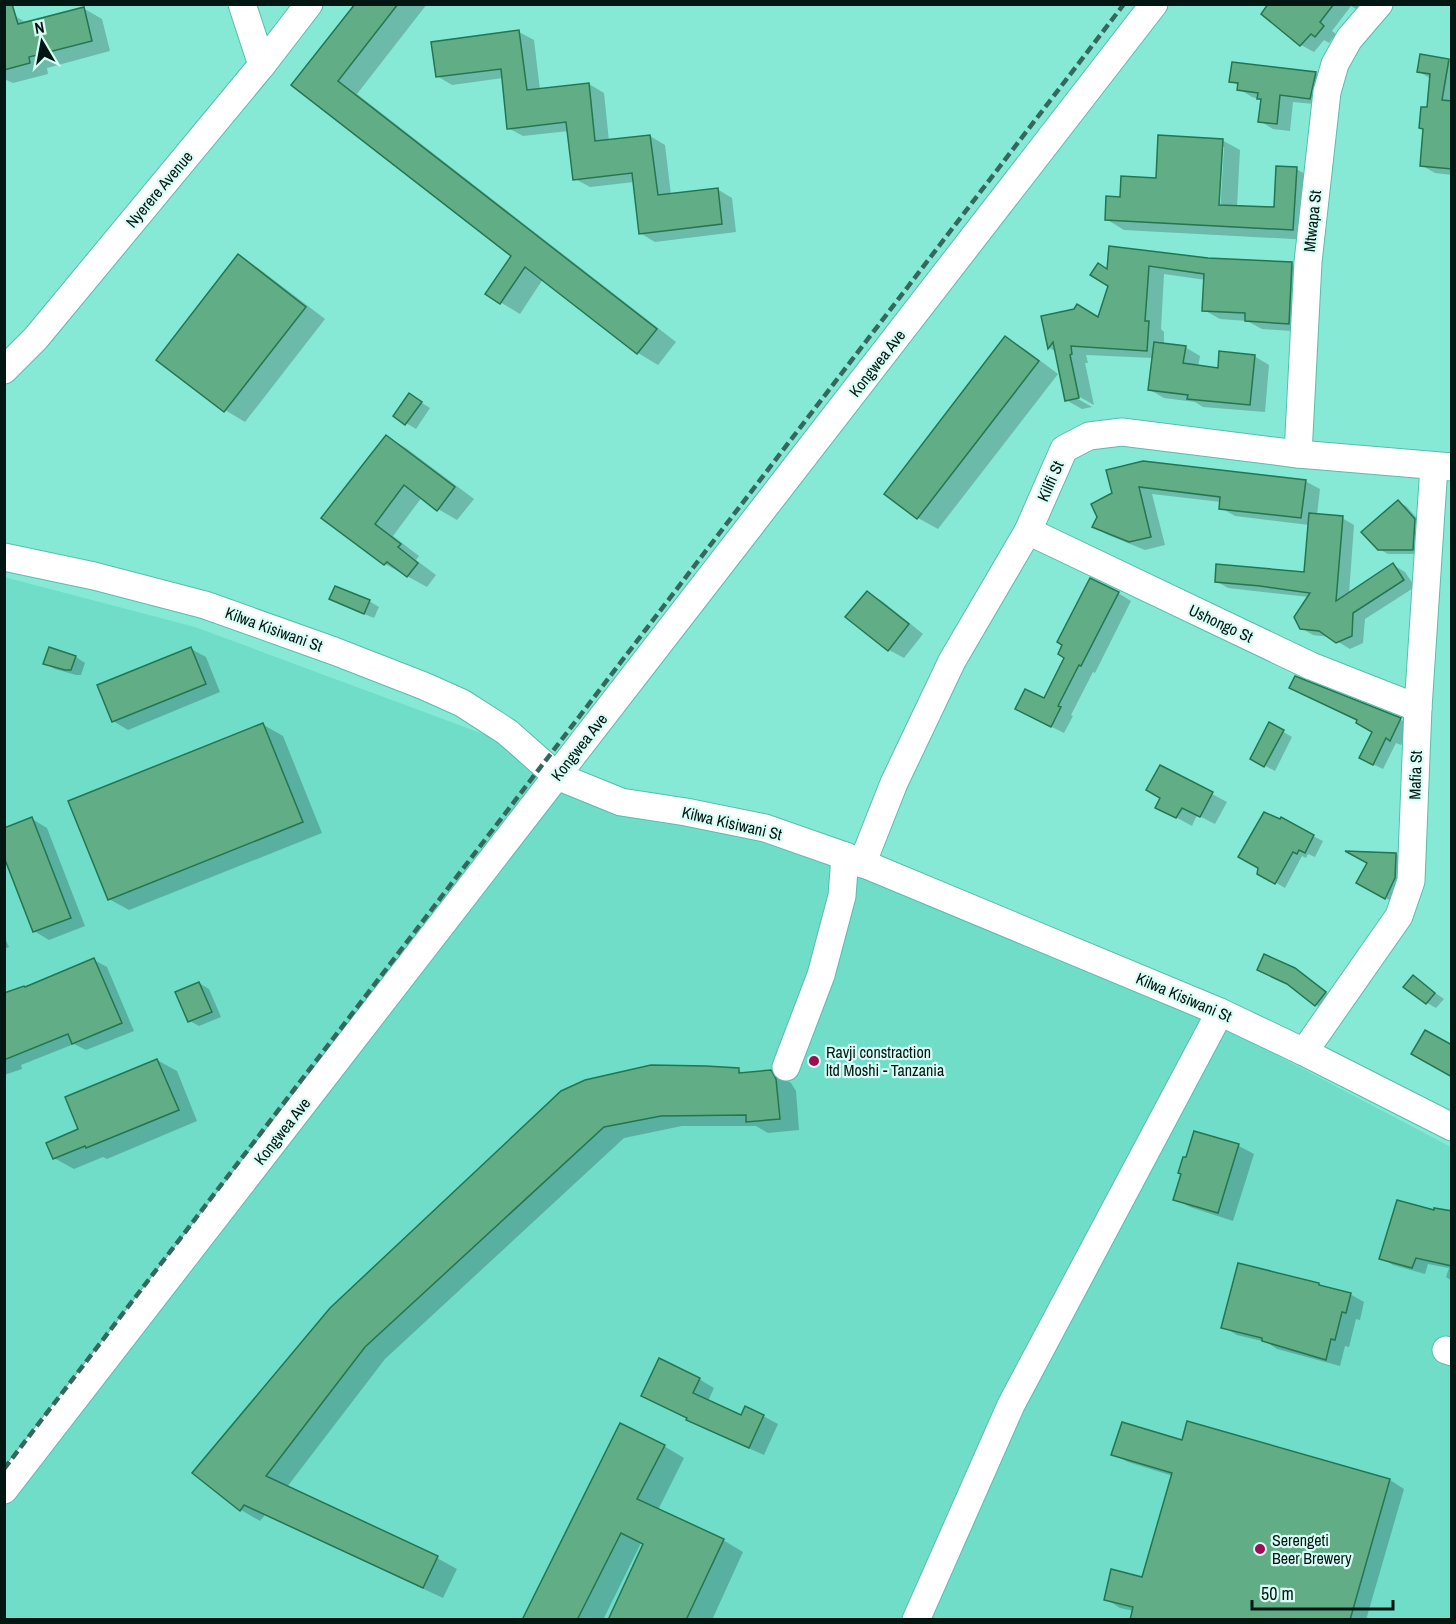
<svg xmlns="http://www.w3.org/2000/svg" width="1456" height="1624" viewBox="0 0 1456 1624" font-family="'Archivo Narrow',sans-serif">
	<style>
		.built { fill: #6fddc8 }
		.shadow { fill: #0003; fill-rule: evenodd }
		.building { fill: #61ae86; stroke: #247550; stroke-width: 1.5 }
		.lines { fill: none; stroke-linecap: round; stroke-linejoin: round }
		.minor-casing { stroke: #59bdaa; stroke-width: 29 }
		.minor { stroke: #fff; stroke-width: 27 }
		.rail { stroke: #35675d; stroke-width: 4.5; stroke-dasharray: 9 4.5; stroke-linecap: butt }
		.poi-dot { fill: #9f0c54; stroke: #d9fdf5; stroke-width: 2 }
		.labels { text-anchor: middle; dominant-baseline: central; stroke-width: 4.5; stroke-linejoin: round; paint-order: stroke }
		.street-label { font-size: 16px; fill: #021612; stroke: #d9fdf5 }
		.poi-label { font-size: 16px; fill: #021612; stroke: #d9fdf5; text-anchor: start }
	</style>
	<rect width="100%" height="100%" fill="#86e9d5"/>
	<!-- built -->
	<path class="built" d="M4,577L195,627L497,739L1144,985L1451,1147V1619H5Z"/>
	<!-- shadow -->
	<g class="shadow">
		<path d="M357,4H427L357,94L676,342L658,365L638,353L543,279L520,314L500,302L513,256L293,85Z"/>
		<path d="M1270,4H1373L1365,14L1351,6L1332,31L1336,34L1329,43L1324,40L1314,52L1301,45L1263,13Z"/>
		<path d="M83,8L102,19L110,51L47,68L48,74L13,83L4,79V19L15,16L27,23Z"/>
		<path d="M519,32L534,40L540,90L589,84L604,93L609,141L650,136L665,145L671,195L717,189L732,198L736,232L655,242L640,233L634,182L590,187L575,179L569,131L523,136L508,128L503,78L452,85L437,76Z"/>
		<path d="M1448,60L1452,62V175L1435,173L1421,165L1425,130L1420,128L1428,109L1431,79L1418,71Z"/>
		<path d="M1233,64L1316,73L1329,81L1324,105L1293,102L1290,131L1273,129L1260,121L1262,100L1252,97L1239,89V86L1231,81Z"/>
		<path d="M1222,140L1240,150L1237,207L1275,209L1296,169L1314,179L1311,240L1124,230L1106,219L1121,199L1157,179ZM1221,147H1224L1220,213L1217,212Z"/>
		<path d="M1110,247L1208,259L1292,264L1308,273L1305,332L1262,329L1247,321L1220,319L1204,310L1206,280L1164,274L1161,329L1164,332V345L1185,347L1200,356L1198,367L1219,369L1254,356L1269,365L1265,412L1203,407L1195,402L1164,398L1150,390L1153,358L1086,355L1088,363H1085L1094,405L1078,396V399L1092,407L1082,409L1066,400L1057,352L1049,348L1043,317L1099,319L1110,286L1109,271Z"/>
		<path d="M238,256L258,268L325,319L245,422L225,410Z"/>
		<path d="M1006,338L1026,350L1058,374L938,529L918,518L886,494Z"/>
		<path d="M419,401L430,408L416,429L406,423Z"/>
		<path d="M387,437L406,448L474,499L457,520L438,509L422,497L393,536L419,556L416,560L436,575L427,587L385,564L323,518Z"/>
		<path d="M1108,471L1305,481L1320,489L1317,515L1342,518L1354,525L1349,594L1393,565L1405,572L1415,587L1365,619L1363,643L1350,649L1330,637L1313,635L1301,628L1309,597L1228,588L1216,581L1305,574L1309,525L1235,516L1221,508V502L1152,494L1165,545L1145,550L1108,535L1094,527L1114,494Z"/>
		<path d="M1398,502L1406,506L1423,525L1421,554H1388L1379,549Z"/>
		<path d="M867,593L882,601L923,634L904,658L889,650Z"/>
		<path d="M1118,593L1131,601L1095,673L1093,672L1071,715L1073,716L1064,733L1030,716L1044,700L1066,657Z"/>
		<path d="M369,601L379,607L374,618L340,604Z"/>
		<path d="M191,649L206,657L220,692L128,730L113,721Z"/>
		<path d="M76,657L85,663L81,675H76L55,669L45,663Z"/>
		<path d="M1296,678L1401,720L1410,725L1401,745L1396,743L1383,769L1370,763L1373,731L1359,720L1291,688Z"/>
		<path d="M262,724L283,736L322,833L129,910L109,899Z"/>
		<path d="M1270,724L1292,737L1275,771L1262,764Z"/>
		<path d="M1212,794L1227,802L1215,824L1197,815L1192,826L1157,807Z"/>
		<path d="M32,819L47,828L85,926L49,940L34,931Z"/>
		<path d="M1313,836L1323,841L1315,857L1308,854L1306,858L1302,856L1285,888L1259,873Z"/>
		<path d="M1351,853L1396,854L1405,860L1395,903L1358,883L1369,863Z"/>
		<path d="M4,936L9,947L4,949Z"/>
		<path d="M94,960L107,967L134,1031L86,1050L74,1044L21,1065L22,1069L4,1075V995L26,988Z"/>
		<path d="M1295,970L1305,976L1335,999L1325,1010L1316,1005Z"/>
		<path d="M1413,977L1444,999L1436,1008L1427,1003Z"/>
		<path d="M199,983L209,989L221,1017L199,1026L190,1021Z"/>
		<path d="M157,1060L177,1071L197,1121L107,1159L103,1157L74,1169L54,1158L80,1130Z"/>
		<path d="M738,1070L745,1074L770,1071L791,1083L796,1091L799,1130L768,1133L756,1126H682L624,1138L385,1359L287,1487L437,1558L457,1569L443,1598L265,1515L260,1521L241,1510L195,1473L562,1092Z"/>
		<path d="M1195,1132L1239,1146L1254,1154L1233,1221L1190,1207L1175,1199Z"/>
		<path d="M1435,1212L1452,1213V1281L1446,1277L1449,1268L1428,1264L1425,1274L1393,1265L1381,1258Z"/>
		<path d="M1319,1285L1325,1288L1350,1294L1364,1302L1360,1320L1356,1319L1349,1347L1345,1346L1340,1366L1277,1349L1266,1342L1237,1335L1223,1327Z"/>
		<path d="M699,1379L714,1388L708,1401L742,1417L763,1416L778,1424L764,1455L703,1428L689,1418L658,1404Z"/>
		<path d="M1188,1423L1390,1480L1404,1489L1366,1620H1131L1134,1611L1120,1608L1106,1599L1143,1579L1173,1476L1128,1462L1113,1454L1183,1442Z"/>
		<path d="M664,1446L684,1458L658,1510L723,1540L743,1552L712,1620H610L645,1545L641,1543L603,1620H523Z"/>
	</g>
	<!-- building -->
	<g class="building">
		<path d="M4,4H12L18,24L84,7L92,41L29,57L30,63L4,70Z"/>
		<path d="M355,4H398L338,81L657,329L637,354L525,267L500,304L485,294L511,256L291,85Z"/>
		<path d="M1268,4H1334L1320,22L1324,26L1315,37L1311,34L1300,46L1261,14Z"/>
		<path d="M519,30L527,90L589,83L595,141L650,135L658,195L718,188L722,224L639,234L632,173L573,180L566,122L507,129L501,69L436,77L431,42Z"/>
		<path d="M1420,54L1449,59L1442,100L1452,101V169L1420,166L1423,129L1419,128L1421,107H1427L1430,74L1417,72Z"/>
		<path d="M1232,62L1316,72L1310,99L1280,95L1277,124L1258,122L1261,99H1257L1258,93L1237,90L1238,83L1229,82Z"/>
		<path d="M1158,135L1223,139L1219,205L1274,207L1276,166L1297,167L1293,230L1105,220L1106,196L1120,197L1121,176L1156,178Z"/>
		<path d="M1109,246L1208,258L1292,262L1289,324L1245,321V313L1202,311L1204,274L1149,266L1145,321H1149L1147,351L1071,346L1072,354L1070,355L1079,398L1065,401L1053,342L1048,349L1041,316L1074,309L1077,304L1098,317L1108,286L1090,275L1098,263L1107,269Z"/>
		<path d="M238,254L306,307L224,412L156,360Z"/>
		<path d="M1005,336L1039,361L917,519L884,494Z"/>
		<path d="M1154,342L1186,346L1183,363L1218,368L1219,351L1255,355L1250,405L1187,399L1188,395L1148,390Z"/>
		<path d="M409,393L422,402L405,425L393,416Z"/>
		<path d="M386,435L455,487L437,511L404,485L375,524L401,544L398,547L418,563L407,577L387,562L384,565L321,518Z"/>
		<path d="M1143,461L1306,480L1301,518L1219,509L1220,497L1139,487L1151,537L1129,542L1092,527L1097,517L1091,504L1112,493L1106,470Z"/>
		<path d="M1398,500L1415,519L1413,550H1378L1361,532Z"/>
		<path d="M1309,513L1343,516L1336,601L1393,563L1404,580L1353,613L1352,636L1336,643L1319,631L1300,629L1294,617L1310,593L1260,586L1215,582L1216,564L1304,572Z"/>
		<path d="M1090,578L1119,592L1081,666L1079,665L1058,706L1061,707L1051,727L1015,709L1025,689L1044,698L1064,658L1058,654L1062,645L1057,642Z"/>
		<path d="M335,586L370,600L364,614L329,599Z"/>
		<path d="M867,591L909,624L888,651L845,617Z"/>
		<path d="M49,647L76,656L71,670H65L43,664Z"/>
		<path d="M191,647L206,684L112,722L97,685Z"/>
		<path d="M1295,676L1401,718L1390,741L1386,738L1373,765L1359,758L1372,732L1356,723L1357,720L1289,688Z"/>
		<path d="M1269,722L1284,730L1264,767L1250,759Z"/>
		<path d="M263,723L303,822L108,900L68,801Z"/>
		<path d="M1160,765L1213,792L1200,817L1182,808L1176,818L1155,808L1160,798L1146,790Z"/>
		<path d="M1264,812L1280,819L1281,817L1314,835L1305,853L1299,850L1297,854L1293,852L1275,884L1257,874L1258,868L1238,857Z"/>
		<path d="M32,817L71,918L33,932L4,857V828Z"/>
		<path d="M1345,851L1396,853L1395,878L1385,899L1356,883L1367,863Z"/>
		<path d="M1264,954L1295,968L1326,992L1315,1006L1287,984L1257,970Z"/>
		<path d="M94,958L122,1023L72,1044L68,1034L4,1060V993L24,986L25,987Z"/>
		<path d="M1413,975L1435,993L1426,1004L1403,987Z"/>
		<path d="M199,982L212,1012L188,1022L175,992Z"/>
		<path d="M1425,1030L1452,1045V1077L1411,1054Z"/>
		<path d="M157,1059L179,1110L86,1148L85,1146L53,1159L46,1143L78,1129L65,1097Z"/>
		<path d="M651,1065L706,1066L739,1068V1073L771,1070L776,1079L780,1119L746,1122V1115L661,1116L604,1127L365,1347L266,1476L438,1556L423,1588L244,1505L240,1511L192,1473L330,1308L561,1091L585,1080Z"/>
		<path d="M1194,1131L1239,1144L1218,1213L1173,1200L1181,1174L1178,1173L1183,1157H1186Z"/>
		<path d="M1397,1200L1434,1210V1208L1452,1211V1266L1416,1258L1412,1268L1379,1259Z"/>
		<path d="M1238,1263L1319,1283V1285L1351,1293L1346,1313L1342,1312L1335,1340L1331,1339L1326,1360L1262,1341V1338L1221,1328Z"/>
		<path d="M659,1358L700,1378L693,1393L741,1415L745,1406L764,1415L749,1448L686,1420L687,1418L641,1396Z"/>
		<path d="M1187,1421L1390,1479L1350,1620H1130L1133,1607L1104,1600L1111,1569L1142,1577L1172,1473L1111,1455L1122,1422L1182,1440Z"/>
		<path d="M620,1423L665,1445L637,1499L724,1539L686,1620H608L643,1544L621,1533L577,1620H522Z"/>
	</g>
	<g class="lines">
		<defs>
			<g id="minor">
				<path d="M242,4L262,65"/>
				<path d="M4,370L36,338L262,65L309,4"/>
				<path d="M1298,454L1308,262L1327,92L1335,64L1349,39L1379,4"/>
				<path d="M1028,531L1311,666L1418,708"/>
				<path d="M4,557L94,576L205,605L334,651L424,686L462,703L507,732L557,776L621,802L686,812L765,828L845,856L1220,1012L1304,1052L1452,1127"/>
				<path d="M862,864L894,783L952,661L1028,531L1064,449L1089,436L1122,432L1298,454L1452,467"/>
				<path d="M1304,1052L1399,916L1411,881L1418,708L1434,466"/>
				<path d="M786,1067L821,975L842,896L845,856"/>
				<path d="M1446,1350L1452,1352"/>
				<path d="M4,1490L1154,4"/>
				<path d="M916,1620L1011,1405L1220,1012"/>
			</g>
		</defs>
		<!-- minor casing -->
		<use href="#minor" class="minor-casing"/>
		<!-- minor -->
		<use href="#minor" class="minor"/>
		<!-- rail -->
		<path class="rail" d="M4,1469L1124,4"/>
	</g>
	<!-- markers -->
	<g class="poi-dot">
		<circle cx="814" cy="1061" r="6"/>
		<circle cx="1260" cy="1549" r="6"/>
	</g>
	<g class="labels">
		<!-- street labels -->
		<g class="street-label">
			<text transform="translate(159 189) rotate(-50)">Nyerere Avenue</text>
			<text transform="translate(1312 221) rotate(-84)">Mtwapa St</text>
			<text transform="translate(877 363) rotate(-52)">Kongwea Ave</text>
			<text transform="translate(1050 481) rotate(-66)">Kilifi St</text>
			<text transform="translate(1221 623) rotate(25)">Ushongo St</text>
			<text transform="translate(274 629) rotate(20)">Kilwa Kisiwani St</text>
			<text transform="translate(579 747) rotate(-52)">Kongwea Ave</text>
			<text transform="translate(1415 775) rotate(-88)">Mafia St</text>
			<text transform="translate(732 823) rotate(13)">Kilwa Kisiwani St</text>
			<text transform="translate(1184 997) rotate(23)">Kilwa Kisiwani St</text>
			<text transform="translate(282 1131) rotate(-52)">Kongwea Ave</text>
		</g>
		<!-- poi labels -->
		<g class="poi-label">
			<text x="826" y="1052">Ravji constraction<tspan x="826" dy="18">ltd Moshi - Tanzania</tspan></text>
			<text x="1272" y="1540">Serengeti<tspan x="1272" dy="18">Beer Brewery</tspan></text>
		</g>
	</g>
	<!-- border -->
	<rect width="1456" height="1624" fill="none" stroke="#021612" stroke-width="12"/>
	<!-- north arrow -->
	<g transform="translate(42 42) rotate(350)" stroke="#d9fdf5" stroke-width="4.5" paint-order="stroke">
	<path d="M0-4.5L10 22L0 15L-10 22Z" fill="#021612"/>
	<text y="-9" font-size="16" font-weight="bold" text-anchor="middle" fill="#021612">N</text>
	</g>
	<!-- scale -->
	<path d="M1252 1600v9h141v-9" fill="none" stroke="#021612" stroke-width="3"/>
	<text x="1261" y="1600" font-size="18" fill="#021612" stroke="#d9fdf5" stroke-width="4.5" paint-order="stroke">50 m</text>
</svg>
